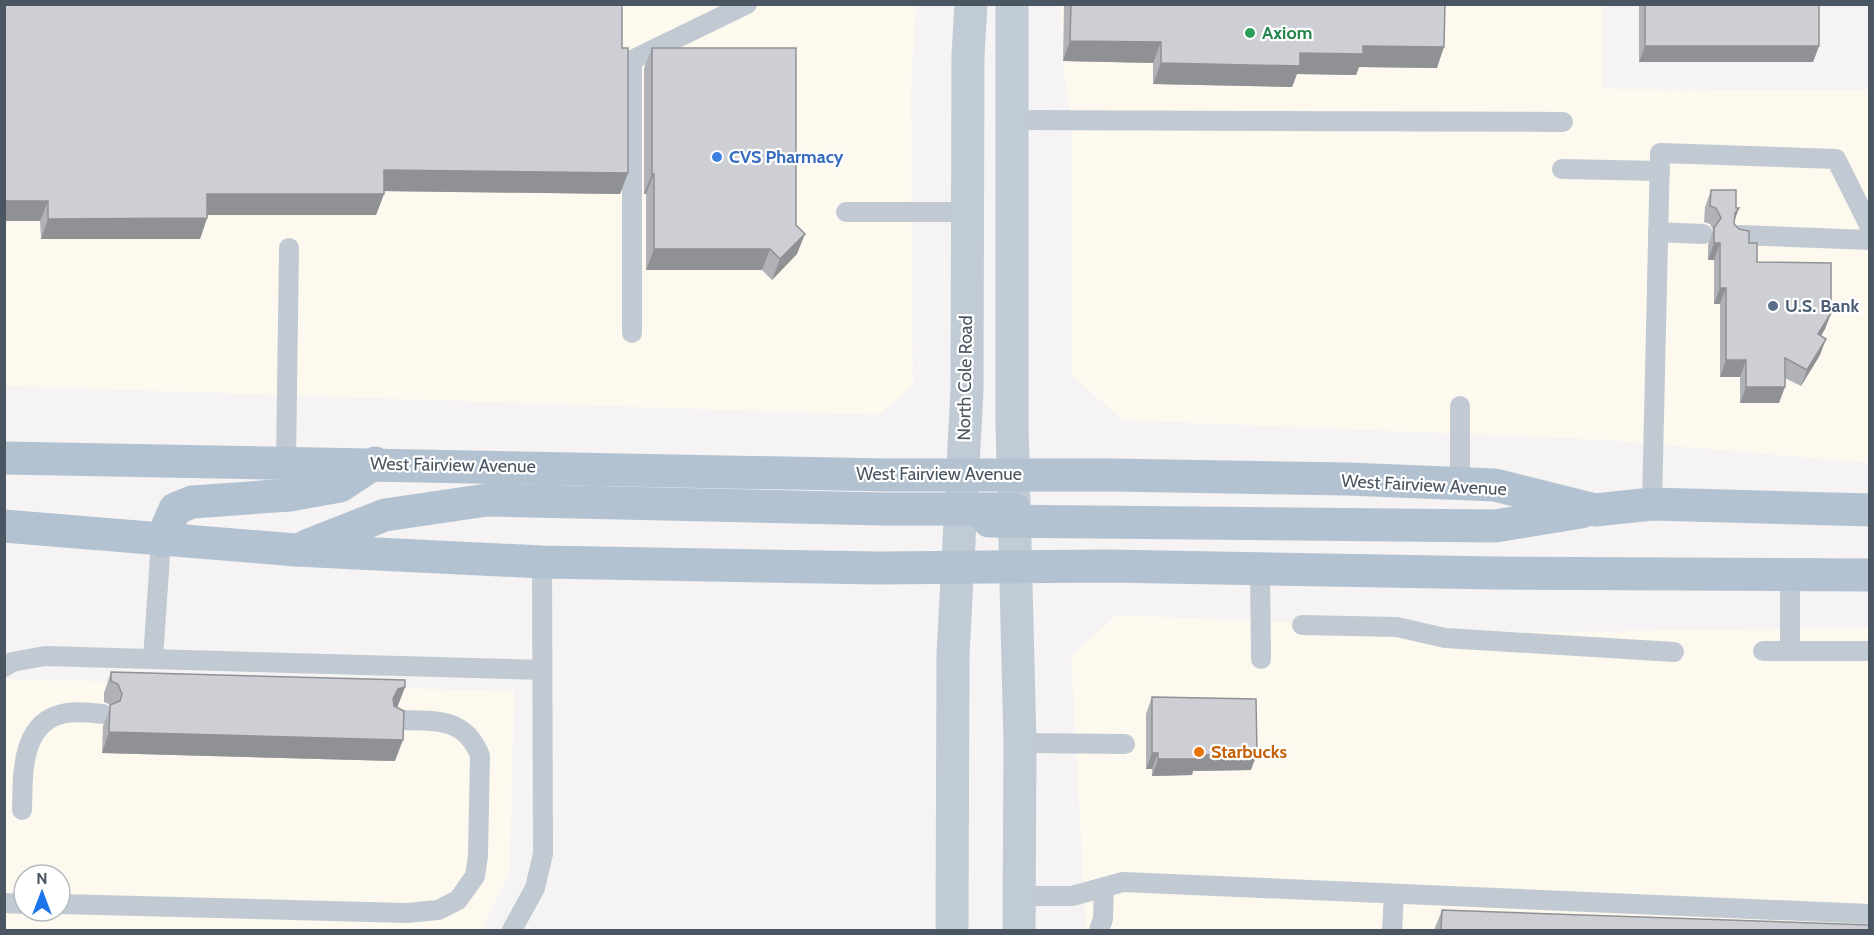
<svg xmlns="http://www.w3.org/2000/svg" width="1874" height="935" viewBox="0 0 1874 935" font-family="Cabin,sans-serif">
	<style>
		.commercial { fill: #fdf9ef; fill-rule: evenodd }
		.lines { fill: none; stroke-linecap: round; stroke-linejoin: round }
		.service { stroke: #c1cad2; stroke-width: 20 }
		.secondary { stroke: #c1cbd6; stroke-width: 33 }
		.primary { stroke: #b3c2d1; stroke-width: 33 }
		.wall { fill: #b0b2b7 }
		.shaded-wall { fill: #909195 }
		.building { fill: #cdcfd5; stroke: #909195; stroke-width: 1.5 }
		.leisure-dot { fill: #2e9e5b; stroke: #fff; stroke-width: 2 }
		.shop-dot { fill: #3f7fe0; stroke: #fff; stroke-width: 2 }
		.service-dot { fill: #5c6f8a; stroke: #fff; stroke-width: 2 }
		.food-dot { fill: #e8710a; stroke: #fff; stroke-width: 2 }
		.labels { text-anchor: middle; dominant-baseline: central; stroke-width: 4.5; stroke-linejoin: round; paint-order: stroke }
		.leisure-label { font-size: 18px; font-weight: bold; fill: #27864d; stroke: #fff; text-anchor: start }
		.shop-label { font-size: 18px; font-weight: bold; fill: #366cbe; stroke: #fff; text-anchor: start }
		.service-label { font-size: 18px; font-weight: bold; fill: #4e5e75; stroke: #fff; text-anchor: start }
		.street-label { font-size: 18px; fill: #4a5661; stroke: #fff }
		.food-label { font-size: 18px; font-weight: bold; fill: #c56008; stroke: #fff; text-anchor: start }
	</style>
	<rect width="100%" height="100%" fill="#f5f3f3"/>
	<!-- commercial -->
	<g class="commercial">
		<path d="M5,5H916L911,89L913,386L878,415L5,386Z"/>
		<path d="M1061,5H1603V89L1869,90V463L1607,440L1122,420L1072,375V118L1064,75Z"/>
		<path d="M1117,615L1515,632L1869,628V930H1086L1071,656Z"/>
		<path d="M5,679L514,691L510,870L482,930H5ZM24,875H60V911H24Z"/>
	</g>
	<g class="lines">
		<!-- service -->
		<g class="service">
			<path d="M1010,120L1563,122"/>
			<path d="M1562,169L1660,171"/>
			<path d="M846,212H968"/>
			<path d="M1658,232L1703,234"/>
			<path d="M1739,235L1870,240"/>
			<path d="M632,333V60L747,4"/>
			<path d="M1460,406V483"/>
			<path d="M286,462L289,248"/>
			<path d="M1652,504L1660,153L1836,159L1870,227"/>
			<path d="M1260,569L1261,659"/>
			<path d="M1790,576V651"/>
			<path d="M1302,625L1397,627L1445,638L1674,652"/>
			<path d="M1763,651H1870"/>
			<path d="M153,659L161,541"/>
			<path d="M4,667L12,662L45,656L542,670"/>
			<path d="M1020,743L1125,744"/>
			<path d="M22,810C23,774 20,721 66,713C77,711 91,713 103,714"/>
			<path d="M1019,896H1072L1123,882L1870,914"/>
			<path d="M4,903L24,904"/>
			<path d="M60,904L407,913L438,910L458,900L475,876L478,856L480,756C465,716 433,721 397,720"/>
			<path d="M512,930L535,888L543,854L542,562"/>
			<path d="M1099,930L1103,919L1104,887"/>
			<path d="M1392,930L1394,894"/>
		</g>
		<!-- secondary -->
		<g class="secondary">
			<path d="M1012,4V424L1020,743L1019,930"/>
			<path d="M952,930L953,655L967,390L968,55L971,4"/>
		</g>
		<!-- primary -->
		<g class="primary">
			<path d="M4,458L886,475H1112L1348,479L1495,485L1595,510L1652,504L1870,510"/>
			<path d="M989,521L1495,526L1581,512"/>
			<path d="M4,526L296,550L542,562L878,568L1109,566L1494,573L1870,575"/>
			<path d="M161,541L175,509L192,502L290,495L340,486L375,463"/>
			<path d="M306,546L385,515L487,500L882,509H1014"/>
		</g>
	</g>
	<!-- wall -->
	<g class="wall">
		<path d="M4,4L622,48L628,173L620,194L384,191V194L376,215H207V218L200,239H41L40,221H4Z"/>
		<path d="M1064,4H1445L1437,68L1359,67L1356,75L1297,74L1292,87L1153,84V63L1063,61Z"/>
		<path d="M1639,4H1819V46L1813,62H1639Z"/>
		<path d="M652,48L796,225L797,254L772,280L762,270H646V194H644V68Z"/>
		<path d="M1711,190L1734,222V224L1749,243L1757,262L1831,313L1825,329L1821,336L1820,355L1801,386L1785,378L1779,403H1740V377H1720V304H1714V260H1708V245L1713,230L1710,224L1704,222L1705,207Z"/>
		<path d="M111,672L405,687L397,707L395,761L102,753L103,726L111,705L104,702V693Z"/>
		<path d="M1152,697L1251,770L1193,771L1192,775L1152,776V769H1146V714Z"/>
		<path d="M1442,910L1869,930H1434Z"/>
	</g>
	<!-- shaded-wall -->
	<g class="shaded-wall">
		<path d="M1070,41L1161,42L1153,63L1063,61Z"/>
		<path d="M1363,46L1444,47L1437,68L1359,67L1356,75L1297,74L1292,87L1153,84L1161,63Z"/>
		<path d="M1645,46H1819L1813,62H1639Z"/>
		<path d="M384,170L628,173L620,194L376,191Z"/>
		<path d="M652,174H654L646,194H644Z"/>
		<path d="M207,194H384L376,215H200Z"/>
		<path d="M4,201H48L40,221H4Z"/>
		<path d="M1739,208L1733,225L1735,213Z"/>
		<path d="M207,218L200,239H41L48,219Z"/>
		<path d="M805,234L797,254L772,280L780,259Z"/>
		<path d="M1714,243H1720L1714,260H1708Z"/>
		<path d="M654,249H770L762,270H646Z"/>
		<path d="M1720,288H1726L1720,304H1714Z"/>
		<path d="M1831,313L1825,329L1812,350L1818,334Z"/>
		<path d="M1826,339L1820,355L1801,386L1807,370Z"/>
		<path d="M1726,360H1746L1740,377H1720Z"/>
		<path d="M1746,387H1785L1779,403H1740Z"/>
		<path d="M405,687L397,708L391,710L393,699L398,689Z"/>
		<path d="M109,732L403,740L395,761L102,753Z"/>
		<path d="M1152,753H1158L1152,769H1146Z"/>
		<path d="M1257,754L1251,770L1193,771L1192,775L1152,776L1158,759L1198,755Z"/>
	</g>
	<!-- building -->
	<g class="building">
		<path d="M4,4H622V48H628V173L384,170V194H207V218L48,219V201H4Z"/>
		<path d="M1071,4H1445L1444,47L1363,46V54L1300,53V66L1161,63V42L1070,41Z"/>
		<rect x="1645" y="4" width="174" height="42"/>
		<path d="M652,48H796V225L805,234L780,259L770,249H654V174H652Z"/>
		<path d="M1711,190H1736V208H1739L1735,213L1734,224L1739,229L1749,231V243H1757V262L1831,263V313L1818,334L1826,339L1807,370L1785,358V387H1746V360H1726V288H1720V243H1714V228L1721,218L1716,208L1710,206Z"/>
		<path d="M111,672L405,680V687L398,689L393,699L394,706L404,711L403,740L109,732L110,705L120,701L122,694L118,684L111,681Z"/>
		<path d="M1152,697L1256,699L1257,754L1198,755V759H1158V753H1152Z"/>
		<path d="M1442,910L1869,925V930H1441Z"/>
	</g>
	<!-- markers -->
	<circle class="leisure-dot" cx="1250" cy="33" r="6"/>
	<circle class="shop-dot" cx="717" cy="157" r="6"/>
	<circle class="service-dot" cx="1773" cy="306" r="6"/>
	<circle class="food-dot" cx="1199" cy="752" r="6"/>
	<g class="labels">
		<!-- leisure labels -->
		<g class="leisure-label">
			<text x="1262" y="33">Axiom</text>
		</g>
		<!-- shop labels -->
		<g class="shop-label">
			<text x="729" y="157">CVS Pharmacy</text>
		</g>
		<!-- service labels -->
		<g class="service-label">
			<text x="1785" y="306">U.S. Bank</text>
		</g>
		<!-- street labels -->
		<g class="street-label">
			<text transform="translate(965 378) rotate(-89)">North Cole Road</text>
			<text transform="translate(453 465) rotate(1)">West Fairview Avenue</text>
			<text x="939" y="474">West Fairview Avenue</text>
			<text transform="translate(1424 485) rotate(3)">West Fairview Avenue</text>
		</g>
		<!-- food labels -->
		<g class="food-label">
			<text x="1211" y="752">Starbucks</text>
		</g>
	</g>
	<!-- border -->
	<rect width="1874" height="935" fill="none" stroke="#4a5661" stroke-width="12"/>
	<!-- north arrow -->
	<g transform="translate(42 893)"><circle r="28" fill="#ffffff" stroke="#b7bbc0" stroke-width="1.5"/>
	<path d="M0-4.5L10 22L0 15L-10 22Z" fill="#1a73e8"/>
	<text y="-9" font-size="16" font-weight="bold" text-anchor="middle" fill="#4a5661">N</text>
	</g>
</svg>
